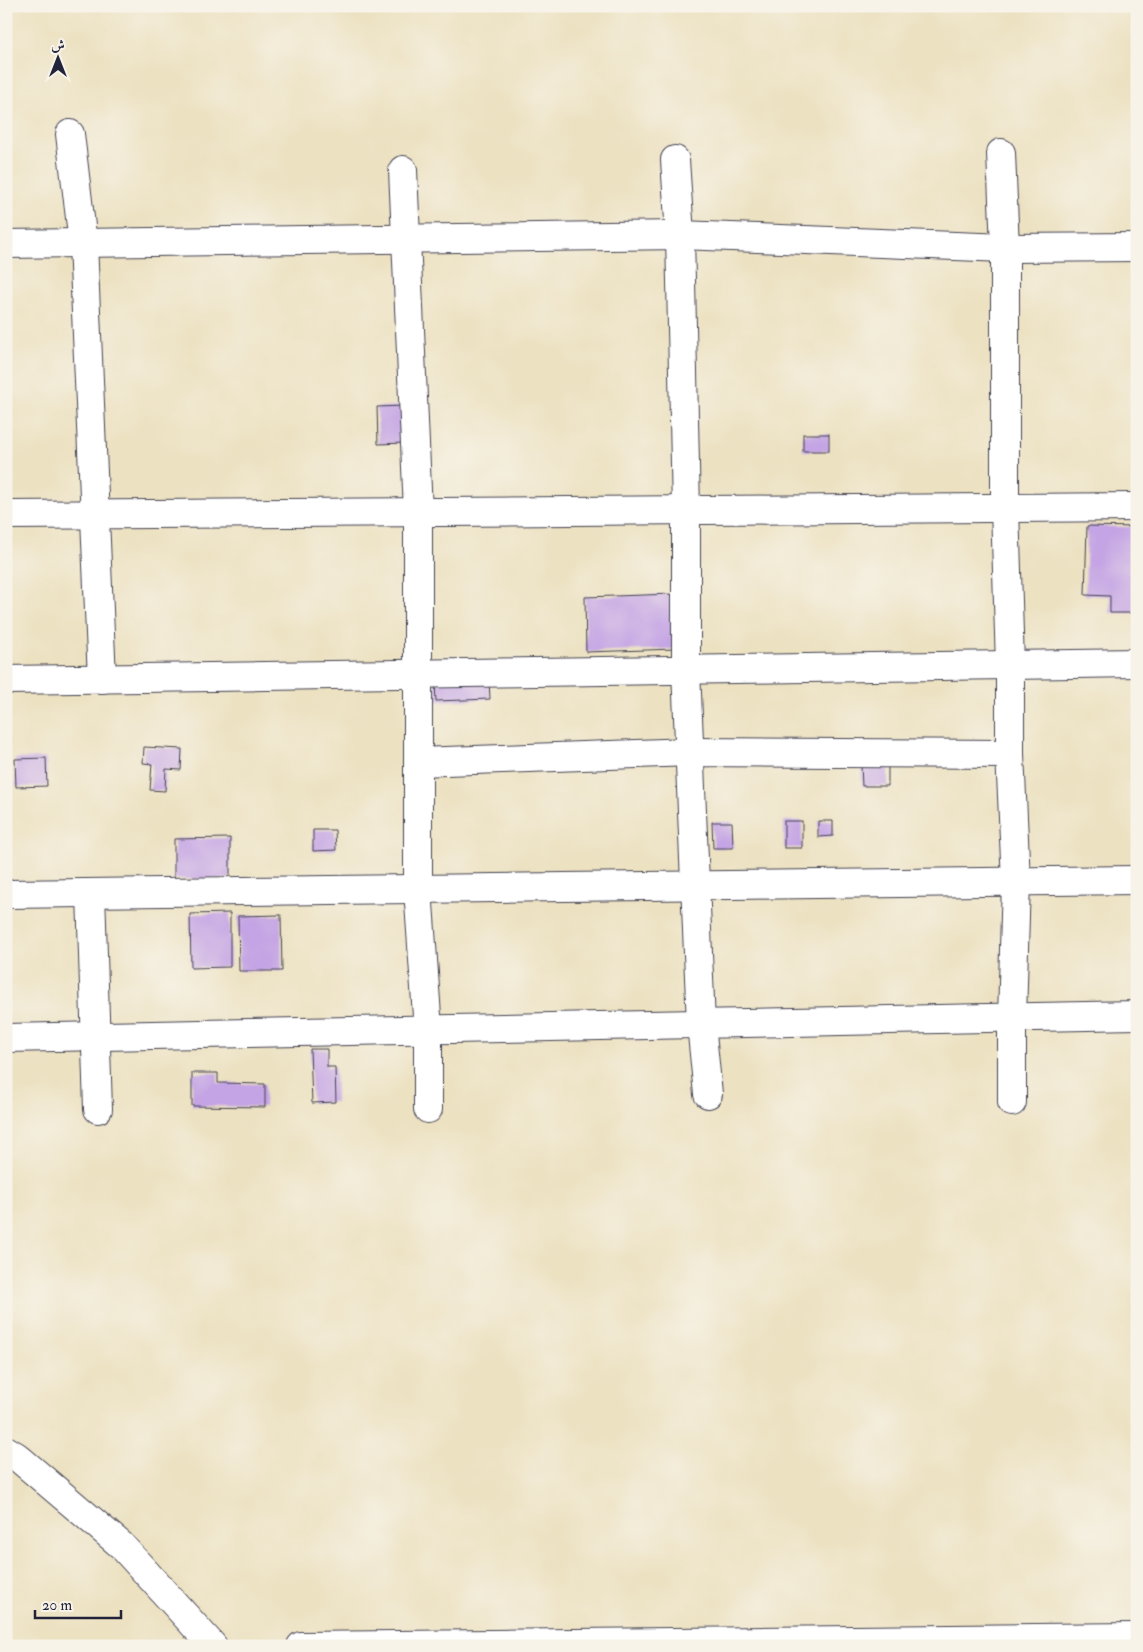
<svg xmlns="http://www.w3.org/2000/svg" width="1143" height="1652" viewBox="0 0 1143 1652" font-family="'IM FELL Double Pica',Amiri,serif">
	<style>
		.building { fill: #c4a4e4 }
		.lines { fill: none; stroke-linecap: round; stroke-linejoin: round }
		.minor-casing { stroke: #403f4f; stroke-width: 30 }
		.minor { stroke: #fff; stroke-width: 28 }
	</style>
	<rect width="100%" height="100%" fill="#f7f3e8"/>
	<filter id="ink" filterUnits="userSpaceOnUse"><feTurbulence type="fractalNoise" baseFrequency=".02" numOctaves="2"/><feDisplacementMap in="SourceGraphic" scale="10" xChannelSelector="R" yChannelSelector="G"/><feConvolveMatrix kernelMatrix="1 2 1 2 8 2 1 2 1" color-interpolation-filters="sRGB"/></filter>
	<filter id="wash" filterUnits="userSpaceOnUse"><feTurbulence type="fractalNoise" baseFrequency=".0096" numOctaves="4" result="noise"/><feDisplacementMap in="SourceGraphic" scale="20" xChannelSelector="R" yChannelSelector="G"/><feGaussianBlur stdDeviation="1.12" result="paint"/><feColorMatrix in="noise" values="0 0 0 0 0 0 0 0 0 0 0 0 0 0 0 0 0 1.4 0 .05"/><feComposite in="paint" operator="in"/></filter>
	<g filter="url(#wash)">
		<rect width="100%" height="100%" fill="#ece1c1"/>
		<g id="blocks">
			<!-- building -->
			<g class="building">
				<path d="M404,406L405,443L378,444L377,407Z"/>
				<rect x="803" y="434" width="26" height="17"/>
				<path d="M1087,526L1137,527V613H1110V596L1085,595Z"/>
				<path d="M674,594L676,649L586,652L585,597Z"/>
				<path d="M489,680L490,699L436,701L435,682Z"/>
				<path d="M144,747L182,749L181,770L166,769L165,791L150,790L152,764L143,763Z"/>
				<path d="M46,758L47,786L16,787L15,759Z"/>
				<path d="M861,765H888V786H862Z"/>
				<rect x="784" y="821" width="18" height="27"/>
				<path d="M818,821H833V836L818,837Z"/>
				<path d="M712,822H732L733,848H713Z"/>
				<path d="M313,830H335L336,850L313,851Z"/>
				<path d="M230,838V879H174V839Z"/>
				<path d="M230,913V967L191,968L190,914Z"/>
				<path d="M281,915L282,971H239L238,916Z"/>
				<path d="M310,1049H327V1067H335L336,1102L312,1103Z"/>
				<path d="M192,1073H218V1083L265,1084V1107L192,1106Z"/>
			</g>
		</g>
	</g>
	<g filter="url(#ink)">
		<use href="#blocks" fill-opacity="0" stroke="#403f4f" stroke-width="1"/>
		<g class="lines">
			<defs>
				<g id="minor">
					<path d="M70,134L83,243L102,679"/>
					<path d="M1001,153L1005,248V508L1010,665V754L1016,881L1012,1018V1102"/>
					<path d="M675,160L680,235L686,510V670L701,1024L708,1094"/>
					<path d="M403,170L418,512V889L428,1030V1109"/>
					<path d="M6,244L680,235L1005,248L1137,247"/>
					<path d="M6,515L1137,507"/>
					<path d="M6,680L1137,663"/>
					<path d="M418,762L690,752L1010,754"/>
					<path d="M91,893L98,1109"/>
					<path d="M6,894L1137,880"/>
					<path d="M6,1038L1137,1015"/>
					<path d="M6,1450L16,1456L121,1545L213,1646"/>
					<path d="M301,1646L1137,1637"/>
				</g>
			</defs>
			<!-- minor casing -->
			<use href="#minor" class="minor-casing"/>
			<!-- minor -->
			<use href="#minor" class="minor"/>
		</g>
	</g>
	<!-- margin -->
	<rect width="1143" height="1652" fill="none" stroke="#f7f3e8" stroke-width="25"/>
	<!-- north arrow -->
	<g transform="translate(58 58)" stroke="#f7f3e8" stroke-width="4" paint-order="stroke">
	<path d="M0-4L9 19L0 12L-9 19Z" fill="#22223b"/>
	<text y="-8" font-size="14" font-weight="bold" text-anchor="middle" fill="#22223b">ش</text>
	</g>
	<!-- scale -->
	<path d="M35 1610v8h86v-8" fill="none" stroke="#22223b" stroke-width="2.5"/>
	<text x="42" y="1610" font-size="15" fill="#22223b" stroke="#f7f3e8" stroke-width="4" paint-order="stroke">20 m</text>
</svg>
